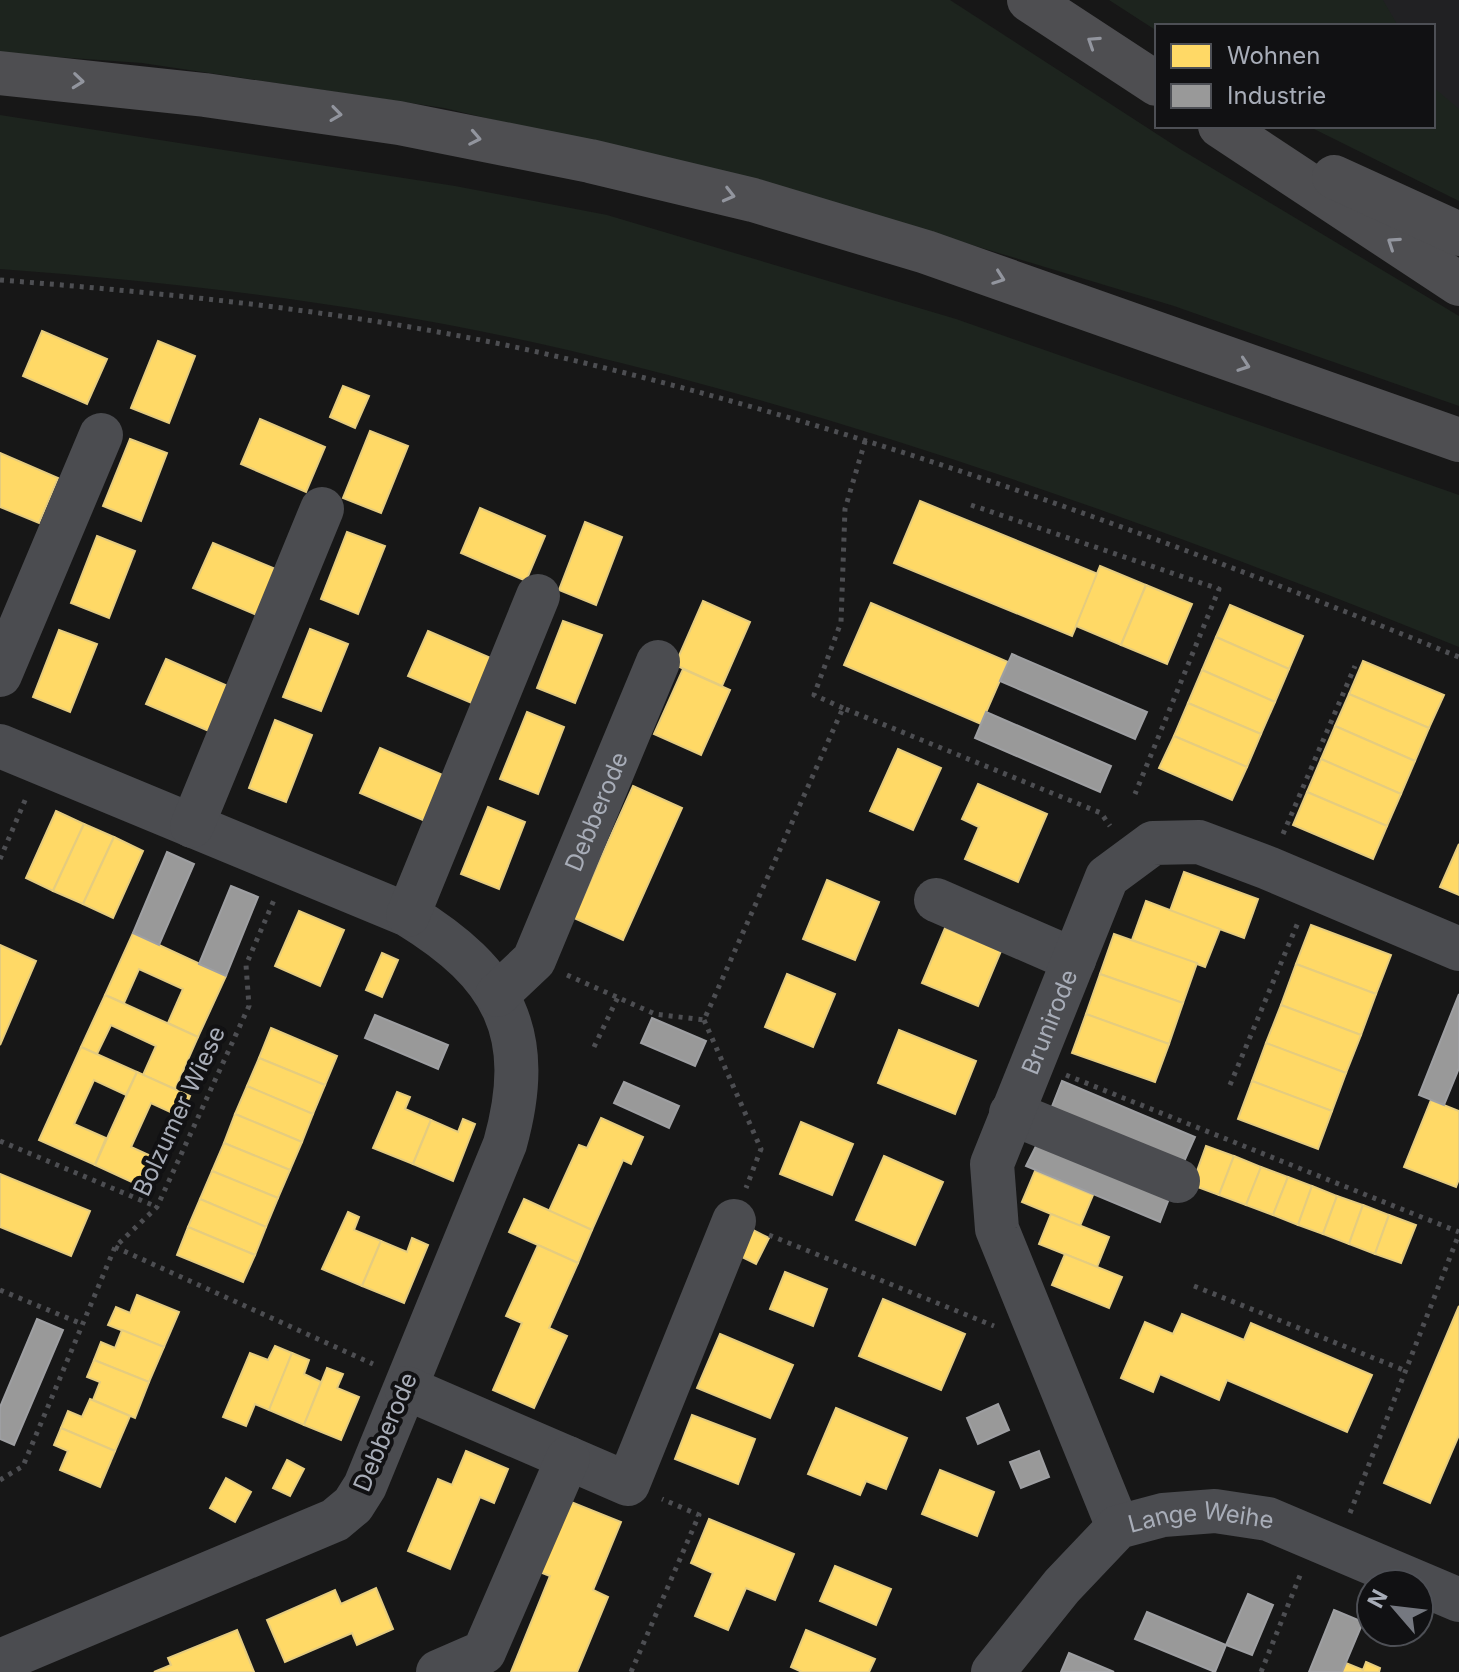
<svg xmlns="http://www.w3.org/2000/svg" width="1459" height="1672" viewBox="0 0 1459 1672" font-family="Inter,sans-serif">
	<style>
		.built { fill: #212123 }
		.green { fill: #1d241e }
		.homes { fill: #ffd966; stroke: #e5cc7f; stroke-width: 2 }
		.industry { fill: #999; stroke: #9e9fa2; stroke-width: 2 }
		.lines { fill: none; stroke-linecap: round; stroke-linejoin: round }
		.path { stroke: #4d4e52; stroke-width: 5; stroke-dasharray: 4 6; stroke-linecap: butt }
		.minor { stroke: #4b4c50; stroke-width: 44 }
		.highway { stroke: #4e4e51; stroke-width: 44 }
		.oneway { stroke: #92959e }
		.labels { text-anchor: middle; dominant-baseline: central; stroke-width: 8; stroke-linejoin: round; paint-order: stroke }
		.street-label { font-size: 24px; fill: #a8adb8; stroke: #111113 }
	</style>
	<rect width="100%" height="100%" fill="#171717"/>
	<!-- built -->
	<path class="built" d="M1193,0H1459V164L1433,126V26H1235Z"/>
	<!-- green -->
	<g class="green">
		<path d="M0,0H950L1180,149L1459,316V406L1174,306L790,190L444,108L142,63L0,53Z"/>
		<path d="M1109,0H1383L1398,26H1157V31Z"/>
		<path d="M1433,87L1459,109V201L1308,126H1433Z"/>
		<path d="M0,115L455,186L607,215L956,319L1459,495V647C1170,530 876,423 572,351C386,307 191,283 0,269Z"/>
	</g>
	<!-- homes -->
	<g class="homes">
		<path d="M42,331L107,359L87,404L23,376Z"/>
		<path d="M158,341L195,356L169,423L131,408Z"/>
		<path d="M343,386L369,396L355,428L330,417Z"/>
		<path d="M260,419L325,447L306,492L241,464Z"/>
		<path d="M370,431L408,446L381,513L343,498Z"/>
		<path d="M130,439L167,453L141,521L103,506Z"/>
		<path d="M0,453L58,478L39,523L0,507Z"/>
		<path d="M920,501L1098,574L1072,636L894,563Z"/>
		<path d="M480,508L545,536L526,581L461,553Z"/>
		<path d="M585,522L622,537L596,605L559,590Z"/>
		<path d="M347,532L385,546L358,614L321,599Z"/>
		<path d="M97,536L135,551L109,618L71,603Z"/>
		<path d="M213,543L278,570L259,616L193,588Z"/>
		<path d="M1100,566L1146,585L1121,645L1076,626Z"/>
		<path d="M1146,585L1192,604L1167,664L1121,645Z"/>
		<path d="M703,601L750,622L722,686L675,665Z"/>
		<path d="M871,603L1008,662L981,724L844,665Z"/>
		<path d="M1230,605L1303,636L1289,669L1216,637Z"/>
		<path d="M563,621L602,635L575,703L537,688Z"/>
		<path d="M310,629L348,644L321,711L283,697Z"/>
		<path d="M59,630L97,644L70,712L33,697Z"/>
		<path d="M428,631L493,659L474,704L408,676Z"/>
		<path d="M1216,637L1289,669L1275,702L1202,670Z"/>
		<path d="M166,659L230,687L211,732L146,704Z"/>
		<path d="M1363,661L1444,695L1429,728L1349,694Z"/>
		<path d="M683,669L730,690L701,755L654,734Z"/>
		<path d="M1202,670L1275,702L1261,734L1188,703Z"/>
		<path d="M1349,694L1429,728L1415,761L1335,726Z"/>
		<path d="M1188,703L1261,734L1247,767L1174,736Z"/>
		<path d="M527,712L564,727L538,794L500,779Z"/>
		<path d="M275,720L312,735L286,802L249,788Z"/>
		<path d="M1335,726L1415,761L1401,794L1321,759Z"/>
		<path d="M1174,736L1247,767L1232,800L1159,768Z"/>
		<path d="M380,748L445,776L425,821L360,793Z"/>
		<path d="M898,749L941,768L913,830L870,811Z"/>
		<path d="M1321,759L1401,794L1387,826L1307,792Z"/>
		<path d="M978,784L1047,814L1018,882L965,859L979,827L962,819Z"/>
		<path d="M633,786L682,808L623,940L574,918Z"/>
		<path d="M1307,792L1387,826L1373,859L1293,825Z"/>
		<path d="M488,807L525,822L499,889L461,874Z"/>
		<path d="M56,811L84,824L53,891L26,878Z"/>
		<path d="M84,824L114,837L83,904L53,891Z"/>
		<path d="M114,837L143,851L113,918L83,904Z"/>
		<path d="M1459,844V895L1440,887Z"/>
		<path d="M1184,872L1258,899L1244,938L1170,911Z"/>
		<path d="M827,880L879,902L855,960L803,939Z"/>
		<path d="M1146,901L1220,929L1205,967L1132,940Z"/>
		<path d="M299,911L344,930L320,986L275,966Z"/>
		<path d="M1311,925L1391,955L1376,994L1296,964Z"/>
		<path d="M945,928L1001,951L978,1006L922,983Z"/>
		<path d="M133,933L226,976L198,1037L168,1023L183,989L139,969L124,1003L105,995Z"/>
		<path d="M1114,934L1197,963L1183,1003L1100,974Z"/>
		<path d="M0,945L36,961L0,1045Z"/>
		<path d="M382,953L398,960L382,997L366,990Z"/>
		<path d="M1296,964L1376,994L1361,1035L1281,1005Z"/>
		<path d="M787,974L835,994L813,1047L765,1027Z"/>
		<path d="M1100,974L1183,1003L1169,1044L1086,1014Z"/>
		<path d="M105,995L198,1037L175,1089L143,1075L156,1046L111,1025L97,1054L81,1047Z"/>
		<path d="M1281,1005L1361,1035L1346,1073L1266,1043Z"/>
		<path d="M1086,1014L1169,1044L1155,1082L1072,1053Z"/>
		<path d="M271,1028L337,1056L325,1085L259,1058Z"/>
		<path d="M899,1030L976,1061L955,1114L878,1083Z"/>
		<path d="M1266,1043L1346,1073L1332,1111L1252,1081Z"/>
		<path d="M81,1047L137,1072L126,1095L94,1080L74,1124L106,1138L95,1165L39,1140Z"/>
		<path d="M259,1058L325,1085L313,1114L247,1086Z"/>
		<path d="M137,1072L190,1096L181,1117L151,1103L131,1147L162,1161L149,1190L95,1165Z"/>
		<path d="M1252,1081L1332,1111L1318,1149L1238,1119Z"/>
		<path d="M247,1086L313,1114L302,1142L235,1114Z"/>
		<path d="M397,1092L410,1097L405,1109L431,1120L413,1164L373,1148Z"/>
		<path d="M1431,1100L1459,1111V1179L1456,1187L1404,1167Z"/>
		<path d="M235,1114L302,1142L290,1170L224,1143Z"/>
		<path d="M601,1118L643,1137L631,1164L623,1160L592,1230L549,1211L579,1145L587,1148Z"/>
		<path d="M463,1119L475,1124L453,1181L413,1164L431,1120L458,1132Z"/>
		<path d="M801,1122L853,1144L832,1195L780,1174Z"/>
		<path d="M224,1143L290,1170L278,1198L212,1171Z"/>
		<path d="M1206,1146L1234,1156L1219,1195L1192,1185Z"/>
		<path d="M884,1156L943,1182L915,1245L856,1220Z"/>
		<path d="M1234,1156L1261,1167L1246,1205L1219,1195Z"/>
		<path d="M1261,1167L1288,1177L1273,1215L1246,1205Z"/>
		<path d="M212,1171L278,1198L266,1227L200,1199Z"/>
		<path d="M1035,1171L1093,1195L1080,1226L1022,1202Z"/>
		<path d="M0,1174L90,1211L71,1256L0,1227Z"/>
		<path d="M1288,1177L1312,1186L1298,1225L1273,1215Z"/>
		<path d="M1312,1186L1337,1196L1323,1234L1298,1225Z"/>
		<path d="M1337,1196L1363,1205L1349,1244L1323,1234Z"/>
		<path d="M200,1199L266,1227L255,1255L188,1227Z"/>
		<path d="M524,1199L592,1230L578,1263L509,1232Z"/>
		<path d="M1363,1205L1389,1215L1375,1254L1349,1244Z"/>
		<path d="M348,1212L359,1217L354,1230L381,1241L362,1286L322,1269Z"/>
		<path d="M1051,1214L1109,1237L1097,1267L1039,1244Z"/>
		<path d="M1389,1215L1416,1225L1401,1263L1375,1254Z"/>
		<path d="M188,1227L255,1255L243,1282L177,1255Z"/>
		<path d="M749,1228L769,1238L756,1264L736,1254Z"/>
		<path d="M412,1238L428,1245L404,1303L362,1286L381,1241L407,1252Z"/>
		<path d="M538,1245L578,1263L549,1328L567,1336L534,1408L493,1390L522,1323L506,1316Z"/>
		<path d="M1065,1254L1122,1277L1109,1308L1052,1285Z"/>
		<path d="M785,1272L827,1289L813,1326L770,1309Z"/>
		<path d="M137,1295L179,1312L164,1347L108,1325L116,1307L130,1313Z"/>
		<path d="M883,1299L965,1334L941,1390L859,1356Z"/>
		<path d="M1459,1306V1435L1430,1503L1384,1483Z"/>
		<path d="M1182,1314L1244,1340L1251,1323L1372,1375L1347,1432L1227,1380L1219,1400L1160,1374L1153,1392L1121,1378L1145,1322L1173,1334Z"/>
		<path d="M122,1330L164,1347L149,1382L94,1360L101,1342L115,1348Z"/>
		<path d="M720,1334L793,1365L770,1418L697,1388Z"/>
		<path d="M275,1346L292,1353L269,1410L255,1404L246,1426L223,1417L250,1353L268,1360Z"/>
		<path d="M292,1353L309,1360L304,1374L321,1382L304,1425L269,1410Z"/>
		<path d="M94,1360L149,1382L135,1418L93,1400L100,1382L87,1377Z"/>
		<path d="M327,1368L343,1374L337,1388L359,1397L341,1440L304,1425Z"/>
		<path d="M90,1399L130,1416L115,1451L61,1428L68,1411L82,1417Z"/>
		<path d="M836,1408L907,1438L886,1489L866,1481L860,1495L808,1474Z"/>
		<path d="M692,1415L755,1439L738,1484L675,1459Z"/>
		<path d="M61,1428L115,1451L100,1487L60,1470L68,1451L54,1445Z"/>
		<path d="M466,1451L508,1469L494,1503L480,1497L450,1569L408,1551L438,1479L452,1485Z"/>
		<path d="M287,1460L304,1469L290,1496L273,1488Z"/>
		<path d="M940,1470L994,1492L977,1536L922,1514Z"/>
		<path d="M226,1478L251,1492L235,1522L210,1508Z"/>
		<path d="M566,1500L621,1522L593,1590L608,1597L577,1672H511L550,1576L537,1571Z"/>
		<path d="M709,1519L794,1554L775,1600L746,1588L728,1630L695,1616L713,1573L691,1563Z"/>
		<path d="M835,1566L891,1589L876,1625L820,1601Z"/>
		<path d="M376,1588L393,1629L357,1645L352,1633L285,1662L267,1620L335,1590L341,1604Z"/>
		<path d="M237,1630L254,1672H154L171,1665L168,1658Z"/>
		<path d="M806,1630L875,1659L869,1672H802L791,1667Z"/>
		<path d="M1366,1662L1380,1668L1379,1672H1342L1346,1663L1363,1670Z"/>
	</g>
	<!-- industry -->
	<g class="industry">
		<path d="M1012,654L1147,712L1135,739L1000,681Z"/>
		<path d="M986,712L1111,766L1100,792L975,738Z"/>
		<path d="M167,852L194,864L159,945L133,933Z"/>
		<path d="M231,886L258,897L226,976L199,964Z"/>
		<path d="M1459,994V1068L1444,1105L1419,1095Z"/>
		<path d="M375,1015L448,1045L438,1069L365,1038Z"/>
		<path d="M652,1018L706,1041L695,1066L641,1043Z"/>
		<path d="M1062,1081L1195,1137L1183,1164L1051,1109Z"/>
		<path d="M624,1082L679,1106L669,1128L614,1103Z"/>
		<path d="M1038,1142L1170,1196L1160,1222L1026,1166Z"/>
		<path d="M37,1319L63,1330L14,1445L0,1439V1407Z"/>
		<path d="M998,1404L1009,1430L978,1444L967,1418Z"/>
		<path d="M1039,1451L1049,1477L1021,1488L1010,1462Z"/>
		<path d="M1248,1594L1273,1605L1252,1655L1226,1645Z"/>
		<path d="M1334,1610L1363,1622L1342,1672H1309Z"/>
		<path d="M1147,1612L1226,1645L1215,1672L1135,1639Z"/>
		<path d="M1069,1653L1114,1672H1061Z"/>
	</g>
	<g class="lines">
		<!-- path -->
		<g class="path">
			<path d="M0,280C192,295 385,315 572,360C876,432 1170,540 1459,657"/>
			<path d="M971,505L1219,589L1135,794"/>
			<path d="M843,708L814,695L841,622L845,509L866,438"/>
			<path d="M1283,834L1355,666"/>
			<path d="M0,859L26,798"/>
			<path d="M567,975L655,1014L704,1020L843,708L1101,813L1110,826"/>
			<path d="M704,1020L761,1149L746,1188"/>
			<path d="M594,1047L618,997"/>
			<path d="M1066,1075L1459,1232"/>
			<path d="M1230,1085L1299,920"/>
			<path d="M0,1141L157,1207"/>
			<path d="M769,1235L994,1326"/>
			<path d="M115,1247L373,1364"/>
			<path d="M1194,1286L1406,1371"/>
			<path d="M0,1290L82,1324"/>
			<path d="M0,1480L23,1466L115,1247L157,1207L249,1006L246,965L274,900"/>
			<path d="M1350,1513L1459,1234"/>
			<path d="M631,1672L699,1515L662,1499"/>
			<path d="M1261,1672L1301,1573"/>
		</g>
		<!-- minor -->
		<g class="minor">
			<path d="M0,675L101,435"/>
			<path d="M0,746L408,915C504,974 536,1033 505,1144L365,1486L353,1505L335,1520L0,1661"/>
			<path d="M192,826L322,509"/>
			<path d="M936,900L1074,960"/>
			<path d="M408,915L538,596"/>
			<path id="s1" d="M497,995L534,960L658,662"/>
			<path d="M1011,1113L1178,1181"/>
			<path d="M406,1388L628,1484L734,1221"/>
			<path id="s2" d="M1118,1527L997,1229L992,1164L1107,877L1153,843L1199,842L1268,868L1459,949"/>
			<path d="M438,1672L484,1652L568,1458"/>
			<path id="s3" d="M993,1672L1062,1586L1118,1527L1163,1515L1215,1511L1268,1519L1459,1600"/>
		</g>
		<!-- highway -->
		<g class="highway">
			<path d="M1029,0L1157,84"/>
			<path d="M0,73L205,95L399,123L590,161L753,200L926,252L1459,440"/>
			<path d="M1220,126L1459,284"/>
			<path d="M1334,177L1459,234"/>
		</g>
	</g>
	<!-- one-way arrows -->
	<defs><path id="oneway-chevron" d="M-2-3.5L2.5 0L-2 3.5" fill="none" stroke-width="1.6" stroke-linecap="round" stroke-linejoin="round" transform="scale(2)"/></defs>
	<g class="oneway">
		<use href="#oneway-chevron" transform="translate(1093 42) rotate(-147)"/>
		<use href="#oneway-chevron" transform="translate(78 81) rotate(6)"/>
		<use href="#oneway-chevron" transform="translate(336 114) rotate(8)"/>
		<use href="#oneway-chevron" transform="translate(475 138) rotate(11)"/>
		<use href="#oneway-chevron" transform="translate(729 195) rotate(14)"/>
		<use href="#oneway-chevron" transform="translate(1393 243) rotate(-146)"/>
		<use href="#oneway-chevron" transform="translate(999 278) rotate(20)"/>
		<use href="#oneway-chevron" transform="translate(1244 365) rotate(19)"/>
	</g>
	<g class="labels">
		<!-- street labels -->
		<g class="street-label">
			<text stroke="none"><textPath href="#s1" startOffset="212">Debberode</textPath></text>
			<text stroke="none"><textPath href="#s2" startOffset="540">Brunirode</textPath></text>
			<text transform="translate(179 1111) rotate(-65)">Bolzumer Wiese</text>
			<text transform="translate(385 1432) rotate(-67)">Debberode</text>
			<text stroke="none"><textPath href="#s3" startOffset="276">Lange Weihe</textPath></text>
		</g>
	</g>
	<!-- legend -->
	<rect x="1155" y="24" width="280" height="104" fill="#111113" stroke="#4d4f55" stroke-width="2"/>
	<rect x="1171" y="44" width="40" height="24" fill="#ffd966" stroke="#4d4f55" stroke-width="2"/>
	<text x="1227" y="64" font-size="24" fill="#a8adb8">Wohnen</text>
	<rect x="1171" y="84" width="40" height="24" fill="#999999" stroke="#4d4f55" stroke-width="2"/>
	<text x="1227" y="104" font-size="24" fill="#a8adb8">Industrie</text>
	<!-- north arrow -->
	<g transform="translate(1395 1608) rotate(298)"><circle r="38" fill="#111113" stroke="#4d4f55" stroke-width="2"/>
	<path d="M0-6L14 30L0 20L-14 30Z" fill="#757880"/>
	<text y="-12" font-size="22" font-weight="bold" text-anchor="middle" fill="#a8adb8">N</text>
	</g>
</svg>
